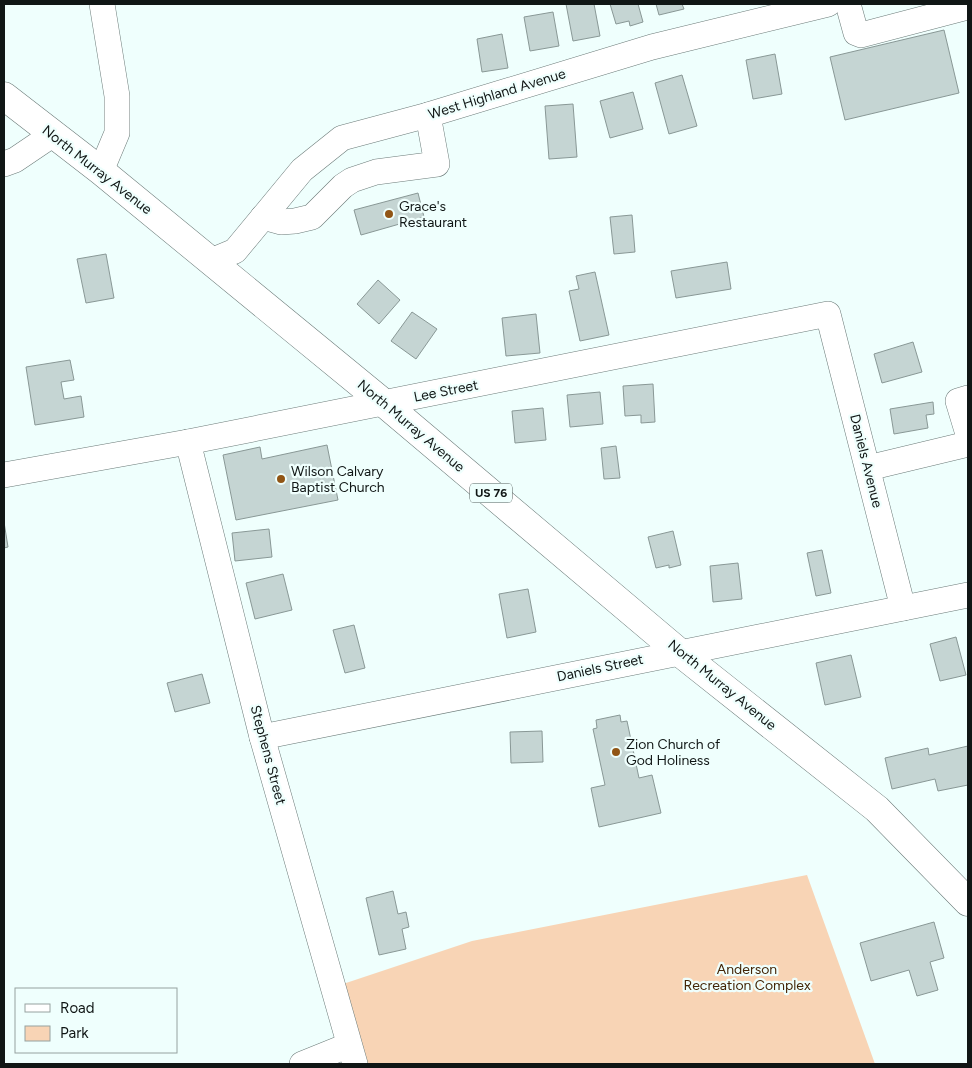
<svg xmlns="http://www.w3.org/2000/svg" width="972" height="1068" viewBox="0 0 972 1068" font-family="Figtree,sans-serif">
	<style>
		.green { fill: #f8d4b5 }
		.building { fill: #c5d5d3; stroke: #899896 }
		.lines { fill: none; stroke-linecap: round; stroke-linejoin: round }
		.minor-casing { stroke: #6c7b79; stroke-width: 26 }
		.major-casing { stroke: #6c7b79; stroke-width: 29 }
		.minor { stroke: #fff; stroke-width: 25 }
		.major { stroke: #fff; stroke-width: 28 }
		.poi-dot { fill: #915515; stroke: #effffd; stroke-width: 2 }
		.labels { text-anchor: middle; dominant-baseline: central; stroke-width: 4.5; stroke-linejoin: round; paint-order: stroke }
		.shield { fill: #effffd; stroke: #535c5b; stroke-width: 1 }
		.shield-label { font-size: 12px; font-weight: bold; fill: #101615 }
		.street-label { font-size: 14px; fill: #101615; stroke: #effffd }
		.poi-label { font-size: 14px; fill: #101615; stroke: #effffd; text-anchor: start }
		.park-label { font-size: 14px; fill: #432506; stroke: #effffd }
	</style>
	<rect width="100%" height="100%" fill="#effffd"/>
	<!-- green -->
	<path class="green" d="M807,875L875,1064H367L343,984L472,941Z"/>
	<!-- building -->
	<g class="building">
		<path d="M566,4H594L600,36L573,41Z"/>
		<path d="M610,4H638L643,22L630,26L629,21L616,24Z"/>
		<path d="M656,4H682L684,9L659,15Z"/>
		<path d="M553,12L559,46L530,51L524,17Z"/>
		<path d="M944,30L959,93L845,120L830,57Z"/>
		<path d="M502,34L508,68L482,72L477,39Z"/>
		<path d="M775,54L782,94L753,99L746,60Z"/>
		<path d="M682,75L697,126L669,134L655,83Z"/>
		<path d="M633,92L643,129L610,138L600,101Z"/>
		<path d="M573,104L577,157L549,159L545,106Z"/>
		<path d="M418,193L424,217L361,235L354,210Z"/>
		<path d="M632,215L635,252L614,254L610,217Z"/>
		<path d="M106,254L114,298L86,303L77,259Z"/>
		<path d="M727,262L731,289L676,298L671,271Z"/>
		<path d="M595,272L609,335L580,341L569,291L579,289L576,276Z"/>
		<path d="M378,280L400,300L379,324L357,304Z"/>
		<path d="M412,312L437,329L416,359L391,341Z"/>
		<path d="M536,314L540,353L506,356L502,318Z"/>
		<path d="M913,342L922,372L882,383L874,354Z"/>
		<path d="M70,360L74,380L61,382L64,399L81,396L84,417L35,425L26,367Z"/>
		<path d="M653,384L655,422L641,423V415L625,416L623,386Z"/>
		<path d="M600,392L603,424L570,427L567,395Z"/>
		<path d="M933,402L934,414L926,415L928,428L894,434L890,409Z"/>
		<path d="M543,408L546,440L515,443L512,411Z"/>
		<path d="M327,445L338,500L236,520L223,455L260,447L262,459Z"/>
		<path d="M616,446L620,478L604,479L601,448Z"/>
		<path d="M4,522L8,547L4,548Z"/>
		<path d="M269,529L272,557L235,561L232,533Z"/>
		<path d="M673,531L681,565L669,568V565L656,568L648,537Z"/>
		<path d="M822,550L831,593L816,596L807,553Z"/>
		<path d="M738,563L742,599L713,602L710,566Z"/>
		<path d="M283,574L292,610L255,619L246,583Z"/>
		<path d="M528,589L536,632L507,638L499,594Z"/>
		<path d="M354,625L365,668L345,673L333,630Z"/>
		<path d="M956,637L966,675L940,681L930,644Z"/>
		<path d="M851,655L861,697L825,705L816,663Z"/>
		<path d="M202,674L210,703L175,712L167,683Z"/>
		<path d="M620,715L621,722L627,721L639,778L652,775L661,813L599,827L591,788L605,785L593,729L597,728L596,720Z"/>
		<path d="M542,731L543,762L511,763L510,732Z"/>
		<path d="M968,746V785L938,791L935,779L892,789L885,758L928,748L929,755Z"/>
		<path d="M393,891L398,914L406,912L409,927L402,929L406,949L379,955L366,898Z"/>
		<path d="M934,922L944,958L930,962L938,990L917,996L909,970L871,981L860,943Z"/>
	</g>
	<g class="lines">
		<defs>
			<g id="minor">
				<path d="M848,4L856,33L861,35L968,7"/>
				<path d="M4,164L15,160L52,135"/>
				<path d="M101,171L117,133V96L102,4"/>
				<path d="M263,217L281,222L295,221L312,217L343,186L352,180L376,172L437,164L428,115"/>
				<path d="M211,261L235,251L302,170L342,138L428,115L652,47L828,4"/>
				<path d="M968,398L958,401L968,434"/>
				<path d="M188,442L262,737L355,1064"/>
				<path d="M868,468L968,444"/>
				<path d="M4,475L188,442L828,314L903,608"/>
				<path d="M262,737L968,595"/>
				<path d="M302,1064L349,1045"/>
			</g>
			<path id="major" d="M4,96L101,171L385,404L679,652L877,809L968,902"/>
		</defs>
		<!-- minor casing -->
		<use href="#minor" class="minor-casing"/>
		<!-- major casing -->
		<use href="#major" class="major-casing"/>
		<!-- minor -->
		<use href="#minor" class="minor"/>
		<!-- major -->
		<use href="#major" class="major"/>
	</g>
	<!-- markers -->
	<g class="poi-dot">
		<circle cx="389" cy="214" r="5"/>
		<circle cx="281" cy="479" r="5"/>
		<circle cx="616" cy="752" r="5"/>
	</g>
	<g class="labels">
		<!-- shield labels -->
		<rect class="shield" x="470" y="483.5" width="42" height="19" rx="4"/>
		<g class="shield-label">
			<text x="491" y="493">US 76</text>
		</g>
		<!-- street labels -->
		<g class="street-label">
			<text transform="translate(497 94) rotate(-17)">West Highland Avenue</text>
			<text transform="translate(97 170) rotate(38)">North Murray Avenue</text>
			<text transform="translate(446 391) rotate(-11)">Lee Street</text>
			<text transform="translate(411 426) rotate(40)">North Murray Avenue</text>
			<text transform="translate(866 461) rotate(76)">Daniels Avenue</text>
			<text transform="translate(600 668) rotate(-12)">Daniels Street</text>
			<text transform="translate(722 685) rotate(39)">North Murray Avenue</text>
			<text transform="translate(268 755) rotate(75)">Stephens Street</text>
		</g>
		<!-- poi labels -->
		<g class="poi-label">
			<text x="399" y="206">Grace's<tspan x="399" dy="16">Restaurant</tspan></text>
			<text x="291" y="471">Wilson Calvary<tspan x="291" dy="16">Baptist Church</tspan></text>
			<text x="626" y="744">Zion Church of<tspan x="626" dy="16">God Holiness</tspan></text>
		</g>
		<!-- park labels -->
		<g class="park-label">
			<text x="747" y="969">Anderson<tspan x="747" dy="16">Recreation Complex</tspan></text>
		</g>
	</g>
	<!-- border -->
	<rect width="972" height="1068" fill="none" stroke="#101615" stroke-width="10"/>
	<!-- legend -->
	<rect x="15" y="988" width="162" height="65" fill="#effffd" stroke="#96a2a0"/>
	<rect x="25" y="1004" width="25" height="8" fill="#ffffff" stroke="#96a2a0"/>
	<text x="60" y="1013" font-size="15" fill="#101615">Road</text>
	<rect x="25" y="1026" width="25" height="15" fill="#f8d4b5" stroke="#96a2a0"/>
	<text x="60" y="1038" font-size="15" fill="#101615">Park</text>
</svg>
